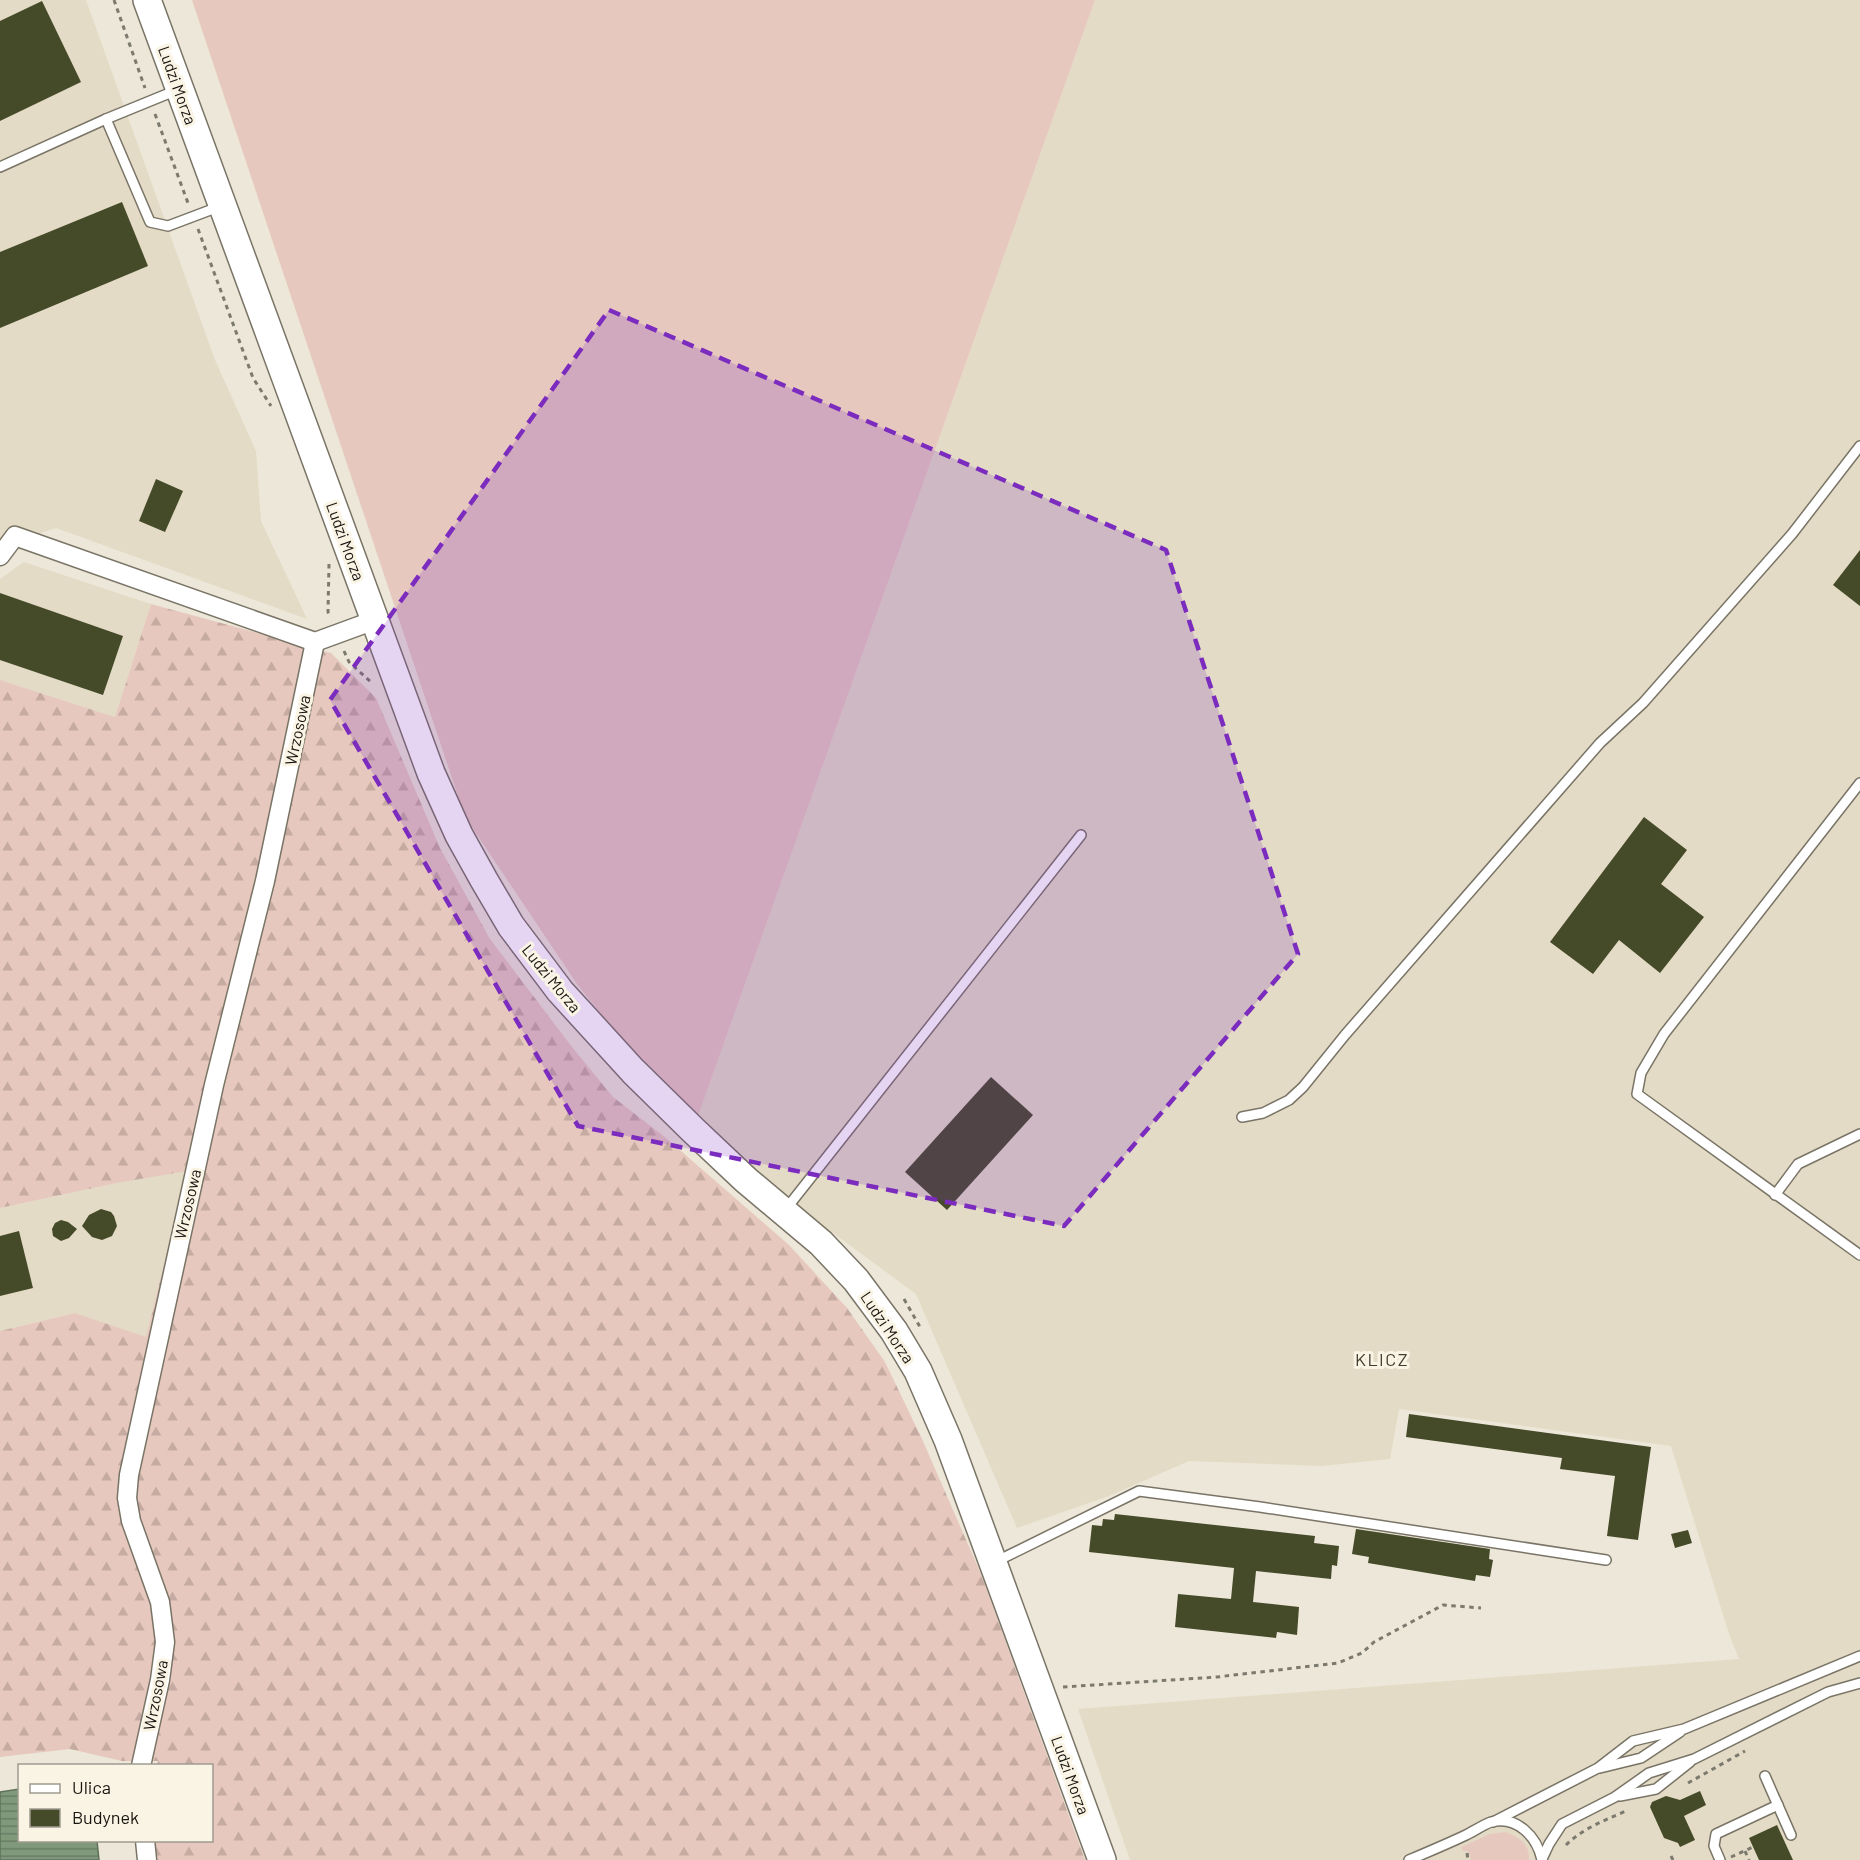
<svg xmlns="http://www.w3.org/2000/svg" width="1860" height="1860" viewBox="0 0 1860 1860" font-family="Barlow,sans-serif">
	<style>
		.built { fill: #e3dbc5 }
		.grass { fill: #e7c8be }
		.forest { fill: url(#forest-firs) }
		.water { fill: url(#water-rules); stroke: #60715b; stroke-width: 1.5 }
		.building { fill: #454a29 }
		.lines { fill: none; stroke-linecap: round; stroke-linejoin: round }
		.lane-casing { stroke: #797466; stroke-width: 12 }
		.street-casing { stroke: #797466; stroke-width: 21 }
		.secondary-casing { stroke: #797466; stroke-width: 30 }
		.path { stroke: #7c796f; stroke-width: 3; stroke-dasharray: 4.5 4.5; stroke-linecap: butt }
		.lane { stroke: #fff; stroke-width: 9 }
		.street { stroke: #fff; stroke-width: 18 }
		.secondary { stroke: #fff; stroke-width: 27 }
		.marked { fill: #7b2cbf; fill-opacity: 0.2; stroke: #7b2cbf; stroke-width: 4.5; stroke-dasharray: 12 8; stroke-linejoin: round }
		.labels { text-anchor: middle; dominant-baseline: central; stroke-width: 6; stroke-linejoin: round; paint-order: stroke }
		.street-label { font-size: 16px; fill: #171510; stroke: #faf4e5 }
		.neighbourhood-label { font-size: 18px; letter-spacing: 1.5px; fill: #413c30; stroke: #faf4e5 }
	</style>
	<defs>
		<pattern id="forest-firs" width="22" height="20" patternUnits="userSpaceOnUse" patternTransform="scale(1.5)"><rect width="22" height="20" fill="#e7c8be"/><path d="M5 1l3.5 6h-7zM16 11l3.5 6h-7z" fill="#c5aba2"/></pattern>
		<pattern id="water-rules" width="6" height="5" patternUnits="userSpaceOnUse" patternTransform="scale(1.5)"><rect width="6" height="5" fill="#80997b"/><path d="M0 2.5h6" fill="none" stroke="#687c63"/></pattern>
	</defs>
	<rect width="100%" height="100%" fill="#ece7d8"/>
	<!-- built -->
	<g class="built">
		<path d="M0,0H86L215,360L256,451L261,521L307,619L56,528L0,546Z"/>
		<path d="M1095,0H1860V1860H1130L1078,1709L1739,1659L1729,1634L1671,1446L1399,1409L1390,1459L1322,1466L1189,1461L1109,1496L1017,1528L916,1294L693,1130Z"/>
		<path d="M24,562L151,604L115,717L0,680V579Z"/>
		<path d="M187,1170L146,1338L75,1313L0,1331V1208L117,1183Z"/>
	</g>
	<!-- grass -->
	<g class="grass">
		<path d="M192,0H1095L693,1130L577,984L465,817Z"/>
		<path d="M1505,1832C1519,1837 1530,1843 1529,1860H1471L1468,1851H1463L1461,1847L1490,1834Z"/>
	</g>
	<!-- forest -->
	<path class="forest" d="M151,604L331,653L376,698L440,848L490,939L572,1047L613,1097L666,1138L789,1245L847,1308L885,1362L922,1439L981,1574L1085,1860H156L154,1841L212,1840V1766L157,1765L158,1761H122L70,1749L0,1757V1331L75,1313L146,1337L187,1171L117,1183L0,1208V680L115,717Z"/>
	<!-- water -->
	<path class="water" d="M19,1789L20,1840L97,1841L99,1860H0V1792Z"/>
	<!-- building -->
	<g class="building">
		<path d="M42,1L81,82L0,121V21Z"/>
		<path d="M122,202L148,266L0,328V252Z"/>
		<path d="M156,479L183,491L165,532L139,521Z"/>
		<path d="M1860,550V606L1833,585Z"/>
		<path d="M0,593L123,636L103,695L0,660Z"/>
		<path d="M1644,817L1687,850L1661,884L1704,917L1660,973L1619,940L1593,974L1550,942Z"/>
		<path d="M991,1077L1033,1115L947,1210L905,1172Z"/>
		<path d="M101,1209L111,1212L114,1216L117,1226L112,1236L102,1240L92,1237L82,1226L89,1215Z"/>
		<path d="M61,1220L68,1222L77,1229L69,1238L61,1241L53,1236L52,1229L55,1223Z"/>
		<path d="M19,1231L33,1288L0,1296V1236Z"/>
		<path d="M1409,1414L1651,1447L1638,1540L1607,1536L1615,1476L1560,1469L1562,1458L1406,1437Z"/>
		<path d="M1115,1514L1315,1536L1314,1543L1339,1546L1337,1566L1332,1565L1331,1579L1256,1571L1253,1602L1299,1607L1297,1635L1277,1632L1276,1638L1175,1627L1178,1594L1231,1599L1234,1568L1089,1552L1092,1525L1102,1526L1103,1519L1114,1520Z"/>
		<path d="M1356,1529L1490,1549L1489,1559L1493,1560L1490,1577L1476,1575L1475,1581L1368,1563L1369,1557L1352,1554Z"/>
		<path d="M1688,1530L1692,1543L1675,1548L1671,1534Z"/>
		<path d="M1700,1791L1706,1805L1684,1816L1695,1840L1680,1847L1678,1843L1664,1838L1650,1807L1652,1802L1666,1796L1680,1800Z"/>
		<path d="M1777,1825L1793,1860H1759L1749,1838Z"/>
	</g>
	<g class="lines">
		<defs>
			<g id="lane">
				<path d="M106,119L150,222L168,226L221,206"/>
				<path d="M0,167L106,119L177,90"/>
				<path d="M1860,783L1664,1034L1641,1073L1637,1094L1860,1255"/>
				<path d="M1242,1117L1263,1113L1289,1100L1303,1087L1345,1035L1600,743L1643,703L1792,534L1860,446"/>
				<path d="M1775,1195L1798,1164L1860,1134"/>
				<path d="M786,1209L1081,835"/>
				<path d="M995,1562L1139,1491L1260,1507L1606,1560"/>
				<path d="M1600,1768L1641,1758L1680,1732"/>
				<path d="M1765,1776L1791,1835"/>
				<path d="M1620,1796L1656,1789L1690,1762"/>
				<path d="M1493,1822L1598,1768L1633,1741L1684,1729L1860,1656"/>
				<path d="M1542,1859L1549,1844L1562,1824L1615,1797L1649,1773L1694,1759L1828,1692L1860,1683"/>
				<path d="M1409,1860C1428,1852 1447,1844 1466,1835C1474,1831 1483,1825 1491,1822C1517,1815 1537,1837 1542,1860"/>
				<path d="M1720,1860L1714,1846L1716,1834L1778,1805"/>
			</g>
			<g id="street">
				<path d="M0,556L15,536L315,642L375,620"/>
				<path d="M141,1766L160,1680L165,1642L160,1602L131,1521L127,1498L129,1475L214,1085L265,881L315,642"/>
				<path d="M145,1840L147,1860"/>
			</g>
			<path id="secondary" d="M147,0L431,773L459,835L484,880L511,926L560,991L633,1071L693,1130L746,1180L821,1243L856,1280L894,1331L918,1371L948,1440L1102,1860"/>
		</defs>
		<!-- lane casing -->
		<use href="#lane" class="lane-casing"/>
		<!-- street casing -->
		<use href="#street" class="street-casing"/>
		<!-- secondary casing -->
		<use href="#secondary" class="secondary-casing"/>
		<!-- path -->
		<g class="path">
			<path d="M114,0L145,88"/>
			<path d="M155,114L188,203"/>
			<path d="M198,229L253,378L271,406"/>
			<path d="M329,564L328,612L330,617"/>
			<path d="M344,651L349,662L373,684"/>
			<path d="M904,1299L920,1327"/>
			<path d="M1063,1687L1217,1677L1338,1663L1362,1653L1374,1642L1443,1605L1481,1608"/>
			<path d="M1688,1783L1745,1751"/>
			<path d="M1566,1845C1583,1828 1606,1820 1628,1810"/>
			<path d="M1745,1851L1749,1860"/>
			<path d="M1467,1853L1468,1860"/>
			<path d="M1671,1856L1673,1860"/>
			<path d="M1731,1857L1753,1847"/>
		</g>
		<!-- lane -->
		<use href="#lane" class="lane"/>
		<!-- street -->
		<use href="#street" class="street"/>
		<!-- secondary -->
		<use href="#secondary" class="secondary"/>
	</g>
	<!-- marked area -->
	<path class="marked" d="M609,310L1166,550L1298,954L1064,1226L578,1126L330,700Z"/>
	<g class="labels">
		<!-- street labels -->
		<g class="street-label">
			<text transform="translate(178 85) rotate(70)">Ludzi Morza</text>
			<text transform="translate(346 541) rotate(70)">Ludzi Morza</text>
			<text transform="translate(297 730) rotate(-78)">Wrzosowa</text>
			<text transform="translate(552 978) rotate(51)">Ludzi Morza</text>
			<text transform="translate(187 1204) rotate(-77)">Wrzosowa</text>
			<text transform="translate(888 1327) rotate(56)">Ludzi Morza</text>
			<text transform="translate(155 1695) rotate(-79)">Wrzosowa</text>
			<text transform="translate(1071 1775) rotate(70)">Ludzi Morza</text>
		</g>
		<!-- neighbourhood labels -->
		<g class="neighbourhood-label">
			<text x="1382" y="1359">KLICZ</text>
		</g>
	</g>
	<!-- legend -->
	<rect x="18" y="1764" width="195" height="78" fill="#faf4e5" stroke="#9f9b90" stroke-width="1.5"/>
	<rect x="30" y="1784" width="30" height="9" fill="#ffffff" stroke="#9f9b90" stroke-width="1.5"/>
	<text x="72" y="1794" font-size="18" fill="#171510">Ulica</text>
	<rect x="30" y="1809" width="30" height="18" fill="#454a29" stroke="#9f9b90" stroke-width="1.5"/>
	<text x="72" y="1824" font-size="18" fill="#171510">Budynek</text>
</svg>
